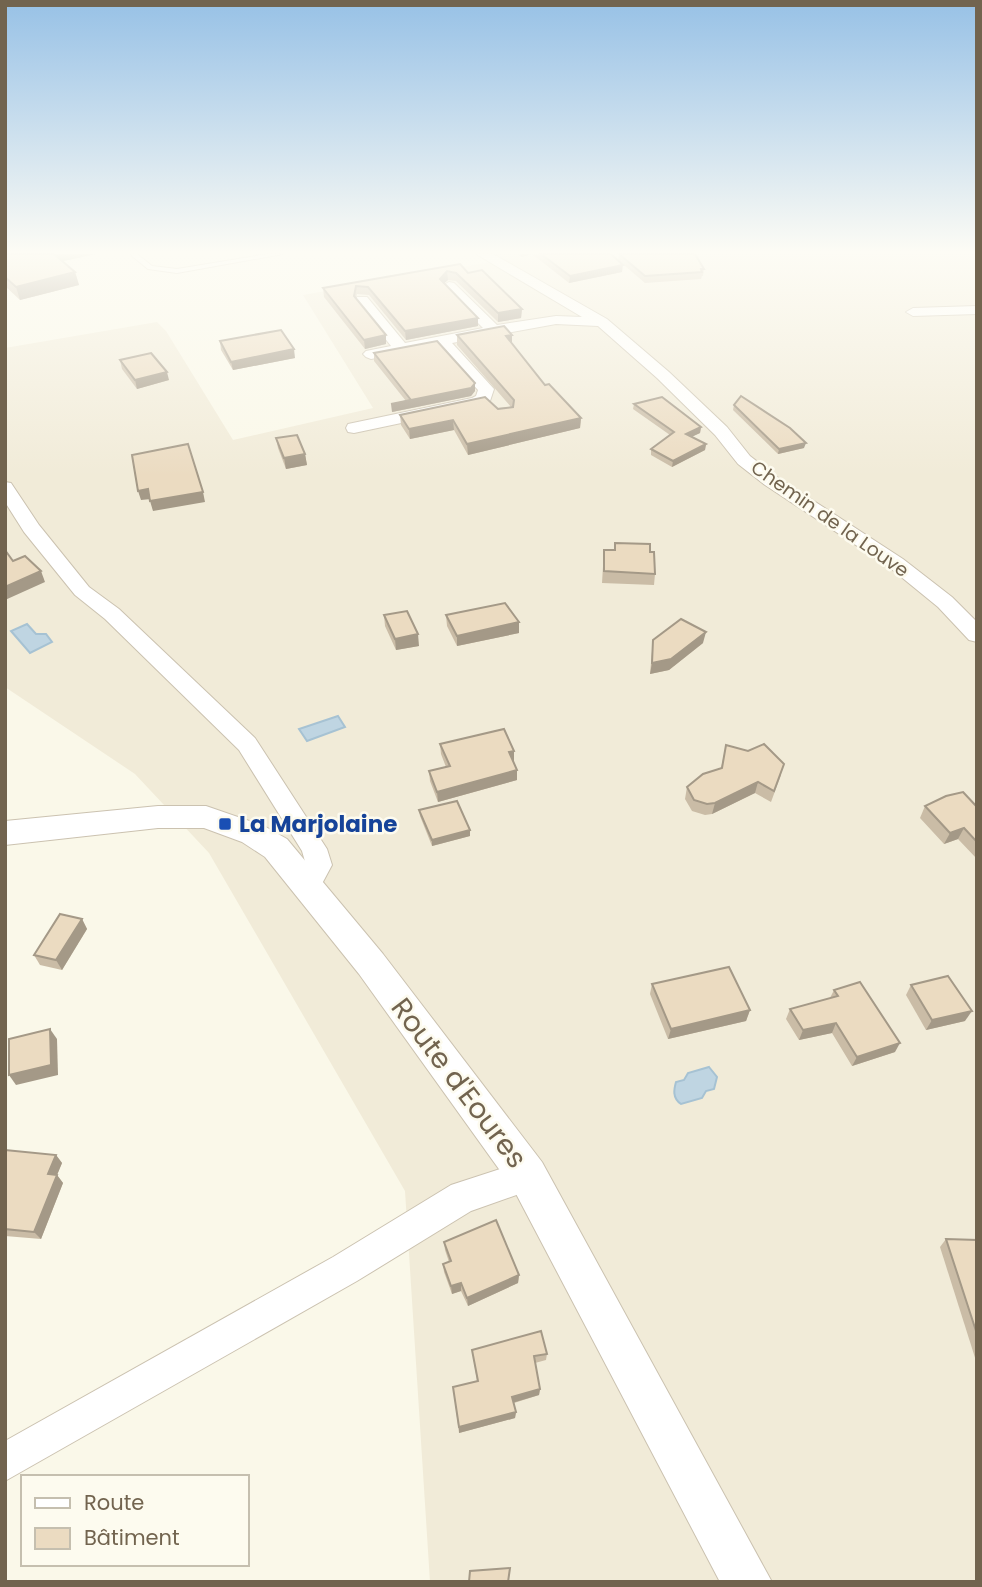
<svg xmlns="http://www.w3.org/2000/svg" width="982" height="1587" viewBox="0 0 982 1587" font-family="Poppins,sans-serif">
	<style>
		.residential { fill: #f1ebd8 }
		.water { fill: #bfd5e2; stroke: #a6c2d3; stroke-width: 2 }
		.lines { fill: none; stroke-linecap: round; stroke-linejoin: round }
		.service-casing { stroke: #cbc2b0; stroke-width: 2 }
		.minor-casing { stroke: #cbc2b0; stroke-width: 2 }
		.tertiary-casing { stroke: #cbc2b0; stroke-width: 2 }
		.service { fill: #fff; fill-rule: evenodd }
		.minor { fill: #fff; fill-rule: evenodd }
		.tertiary { fill: #fff; fill-rule: evenodd }
		.wall { fill: #cabca6 }
		.shaded-wall { fill: #a49987 }
		.building { fill: #ebdbc1; stroke: #a49987; stroke-width: 2 }
		.transit-dot { fill: #1a4fb4; stroke: #fdfbef; stroke-width: 2.5 }
		.labels { text-anchor: middle; dominant-baseline: central; stroke-width: 5; stroke-linejoin: round; paint-order: stroke }
		.far-street-label { font-size: 19px; fill: #72644f; stroke: #fdfbef }
		.transit-label { font-size: 23px; font-weight: bold; fill: #164399; stroke: #fdfbef; text-anchor: start }
		.near-street-label { font-size: 28px; fill: #72644f; stroke: #fdfbef }
	</style>
	<rect width="100%" height="100%" fill="#faf8e9"/>
	<!-- residential -->
	<path class="residential" d="M487,254H977V1582H430L405,1191L209,853L135,774L5,687V348L157,322L166,331L233,440L373,408L303,295L496,261Z"/>
	<!-- water -->
	<g class="water">
		<path d="M27,624L36,634H46L52,642L30,653L11,631Z"/>
		<path d="M338,716L345,727L307,741L299,729Z"/>
		<path d="M709,1067L717,1077L714,1089L706,1091L702,1098L681,1104C672,1098 674,1089 676,1082L684,1080L688,1073Z"/>
	</g>
	<g class="lines">
		<defs>
			<path id="service" d="M131,254H137L152,266L177,269L268,254H283L177,273L148,269L132,256Z"/>
			<g id="minor">
				<path d="M476,254H493L607,319L669,372L727,427L750,456L777,477L903,559L952,597L977,622V642L969,640L938,607L889,567L765,485L738,464L715,435L657,378L598,326L556,324L452,343L494,389L490,401L477,407L354,433L348,432L346,428L348,424L472,398L476,396L478,390L438,346L371,359L366,357L363,354L366,351L391,346L357,303V297H367L405,343L483,328L444,289L442,286L449,282L454,283L497,325L556,316L582,317Z"/>
				<path d="M977,306V314L913,316L906,312L913,308Z"/>
				<path d="M5,482L11,483L39,525L89,587L119,609L255,738L327,849L332,865L317,893L308,897L299,893L295,886L306,865L302,851L239,750L105,619L75,595L24,532L5,502Z"/>
				<path d="M528,1160L539,1165L544,1176L539,1187L471,1211L357,1281L5,1481V1441L333,1257L451,1185Z"/>
			</g>
			<path id="tertiary" d="M158,806H206L264,826L287,839L383,954L542,1162L772,1582H720L514,1190L359,974L265,857L242,842L204,828H158L5,845V821Z"/>
		</defs>
		<!-- service casing -->
		<use href="#service" class="service-casing"/>
		<!-- minor casing -->
		<use href="#minor" class="minor-casing"/>
		<!-- tertiary casing -->
		<use href="#tertiary" class="tertiary-casing"/>
		<!-- service -->
		<use href="#service" class="service"/>
		<!-- minor -->
		<use href="#minor" class="minor"/>
		<!-- tertiary -->
		<use href="#tertiary" class="tertiary"/>
	</g>
	<!-- wall -->
	<g class="wall">
		<path d="M5,254H96L63,261L75,272L79,285L20,300L5,286Z"/>
		<path d="M517,254H611L622,272L569,283L532,254L521,257Z"/>
		<path d="M619,254L704,269L703,276H702L701,279L645,283L618,260Z"/>
		<path d="M460,264L468,273L522,309L521,318L498,322L456,281L448,280L444,283L478,318V326L406,340L369,295L357,294L356,298L386,344L365,349L324,297L323,288Z"/>
		<path d="M457,335H512V343L545,385L581,418L580,428L468,455L454,430L410,439L401,425L400,415L511,407L457,345Z"/>
		<path d="M220,341L295,358L233,370L221,350Z"/>
		<path d="M374,353L475,391L471,396L392,412L406,401L374,361Z"/>
		<path d="M120,360L169,380L137,389L122,369Z"/>
		<path d="M634,404L701,427L700,433L691,437L706,444L705,450L672,467L651,455V449L670,435L633,409Z"/>
		<path d="M734,405L804,448L778,454L733,410Z"/>
		<path d="M276,438L305,454L307,465L286,469L278,448Z"/>
		<path d="M615,543L650,552L655,574L654,585L602,583L604,550H614Z"/>
		<path d="M384,615L419,646L396,650L385,626Z"/>
		<path d="M446,615L519,633L457,646L447,626Z"/>
		<path d="M653,640L703,643L669,670L650,674Z"/>
		<path d="M440,744L514,761H513L517,770V780L438,802L430,781L429,771L446,767L441,754Z"/>
		<path d="M726,745L781,775L771,802L755,793L712,814L705,815L692,811L685,799L687,787L721,768Z"/>
		<path d="M925,806L977,807V859L958,839L944,844L920,818Z"/>
		<path d="M419,810L470,830V836L432,846L420,816Z"/>
		<path d="M82,919L87,929L62,970L40,965L34,955Z"/>
		<path d="M652,984L750,1010L746,1021L668,1039L650,994Z"/>
		<path d="M911,985L965,1021L926,1030L906,995Z"/>
		<path d="M834,990L895,1052L852,1066L832,1033L799,1040L786,1019L790,1009L830,998Z"/>
		<path d="M5,1150L56,1155L62,1163L57,1175L63,1183L41,1239L5,1236Z"/>
		<path d="M946,1239L977,1240V1364L940,1247Z"/>
		<path d="M444,1242L519,1275L518,1283L468,1306L461,1291L452,1294L444,1272L443,1264L449,1262L445,1250Z"/>
		<path d="M472,1350L547,1354L546,1360L535,1363L540,1389L539,1395L514,1403L516,1412L515,1418L459,1433L453,1387L477,1381Z"/>
	</g>
	<!-- shaded-wall -->
	<g class="shaded-wall">
		<path d="M52,254H96L54,263Z"/>
		<path d="M521,254H532L521,257Z"/>
		<path d="M623,265L622,272L569,283L570,276Z"/>
		<path d="M447,271L448,280L440,287V279Z"/>
		<path d="M75,272L79,285L20,300L16,287Z"/>
		<path d="M522,309L521,318L498,322V313Z"/>
		<path d="M478,318V326L406,340L405,331Z"/>
		<path d="M386,335V344L365,349L364,340Z"/>
		<path d="M512,335V344L506,336Z"/>
		<path d="M294,349L295,358L233,370L231,362Z"/>
		<path d="M167,372L169,380L137,389L135,380Z"/>
		<path d="M475,383V391L471,396L392,412L391,404Z"/>
		<path d="M581,418L580,428L468,455L467,444Z"/>
		<path d="M453,420L454,430L410,439L409,429Z"/>
		<path d="M701,427L700,433L685,440L686,434Z"/>
		<path d="M806,443L804,448L778,454L779,449Z"/>
		<path d="M706,444L705,450L672,467L673,461Z"/>
		<path d="M305,454L307,465L286,469L284,458Z"/>
		<path d="M148,489L151,499L141,500L138,491Z"/>
		<path d="M203,492L205,502L153,511L150,501Z"/>
		<path d="M41,571L45,582L5,600V587Z"/>
		<path d="M519,622V633L457,646V636Z"/>
		<path d="M706,632L703,643L669,670L650,674L652,663Z"/>
		<path d="M418,634L419,646L396,650L395,639Z"/>
		<path d="M514,751V761L508,763L509,752Z"/>
		<path d="M517,770V780L438,802L437,792Z"/>
		<path d="M758,782L755,793L712,814L715,803Z"/>
		<path d="M964,828L958,839L944,844L950,833Z"/>
		<path d="M470,830V836L432,846V840Z"/>
		<path d="M82,919L87,929L62,970L56,960Z"/>
		<path d="M750,1010L746,1021L668,1039L671,1029Z"/>
		<path d="M972,1011L965,1021L926,1030L932,1020Z"/>
		<path d="M836,1023L832,1033L799,1040L803,1030Z"/>
		<path d="M50,1029L57,1039L58,1075L16,1085L9,1075Z"/>
		<path d="M900,1043L895,1052L852,1066L857,1057Z"/>
		<path d="M56,1155L62,1163L57,1175L63,1183L41,1239L34,1232L48,1174Z"/>
		<path d="M519,1275L518,1283L468,1306L467,1298Z"/>
		<path d="M461,1283V1291L452,1294L451,1286Z"/>
		<path d="M540,1389L539,1395L512,1403V1397Z"/>
		<path d="M516,1412L515,1418L459,1433V1427Z"/>
	</g>
	<!-- building -->
	<g class="building">
		<path d="M5,254H54L75,272L16,287L5,277Z"/>
		<path d="M541,254H611L623,265L570,276Z"/>
		<path d="M619,254H695L704,269H701L702,272L645,276Z"/>
		<path d="M460,264L468,273L482,270L522,309L498,313L456,273L447,271L440,279L478,318L405,331L368,287L356,286L354,296L386,335L364,340L323,288Z"/>
		<path d="M504,326L512,335L506,336L545,385L549,384L581,418L467,444L453,420L409,429L400,415L485,397L498,409L513,407L514,400L457,335Z"/>
		<path d="M281,330L294,349L231,362L220,341Z"/>
		<path d="M437,341L475,383L471,388L391,404L411,400L374,353Z"/>
		<path d="M151,353L167,372L135,380L120,360Z"/>
		<path d="M741,396L790,428L806,443L779,449L734,405Z"/>
		<path d="M662,397L701,427L686,434L706,444L673,461L651,449L674,432L634,404Z"/>
		<path d="M297,435L305,454L284,458L276,438Z"/>
		<path d="M188,444L203,492L150,501L148,489L138,491L132,455Z"/>
		<path d="M615,543L650,544V552H654L655,574L604,571V550H615Z"/>
		<path d="M5,550L13,561L25,556L41,571L5,587Z"/>
		<path d="M505,603L519,622L457,636L446,615Z"/>
		<path d="M407,611L418,634L395,639L384,615Z"/>
		<path d="M681,619L706,632L671,659L652,663L653,640Z"/>
		<path d="M504,729L514,751L509,752L517,770L437,792L429,771L450,766L440,744Z"/>
		<path d="M764,744L784,764L774,791L758,782L715,803L707,804L694,800L687,787L703,774L722,768L726,745L748,751Z"/>
		<path d="M963,792L977,807V842L964,828L950,833L925,806L946,796Z"/>
		<path d="M457,801L470,830L432,840L419,810Z"/>
		<path d="M60,914L82,919L56,960L34,955Z"/>
		<path d="M729,967L750,1010L671,1029L652,984Z"/>
		<path d="M948,976L972,1011L932,1020L911,985Z"/>
		<path d="M860,982L900,1043L857,1057L836,1023L803,1030L790,1009L838,996L834,990Z"/>
		<path d="M50,1029L51,1065L9,1075V1039Z"/>
		<path d="M5,1150L56,1155L48,1174L57,1175L34,1232L5,1229Z"/>
		<path d="M496,1220L519,1275L467,1298L461,1283L451,1286L443,1264L451,1261L444,1242Z"/>
		<path d="M946,1239L977,1240V1334Z"/>
		<path d="M541,1331L547,1354L534,1356L540,1389L512,1397L516,1412L459,1427L453,1387L478,1381L472,1350Z"/>
		<path d="M510,1568L508,1582H469L470,1571Z"/>
	</g>
	<!-- sky -->
	<linearGradient id="sky" x2="0" y2="1"><stop stop-color="#97c1e6"/><stop offset="0.53" stop-color="#fdfcf5"/><stop offset="1" stop-color="#fdfcf5" stop-opacity="0"/></linearGradient>
	<rect width="982" height="476" fill="url(#sky)"/>
	<!-- markers -->
	<rect class="transit-dot" x="218" y="817" width="14" height="14" rx="3.5"/>
	<g class="labels">
		<!-- far-street labels -->
		<g class="far-street-label">
			<text transform="translate(830 519) rotate(35)">Chemin de la Louve</text>
		</g>
		<!-- transit labels -->
		<g class="transit-label">
			<text x="239" y="824">La Marjolaine</text>
		</g>
		<!-- near-street labels -->
		<g class="near-street-label">
			<text transform="translate(459 1083) rotate(53)">Route d'Eoures</text>
		</g>
	</g>
	<!-- border -->
	<rect width="982" height="1587" fill="none" stroke="#72644f" stroke-width="14"/>
	<!-- legend -->
	<rect x="21" y="1475" width="228" height="91" fill="#fdfbef" stroke="#c5bfaf" stroke-width="2"/>
	<rect x="35" y="1498" width="35" height="10" fill="#ffffff" stroke="#c5bfaf" stroke-width="2"/>
	<text x="84" y="1510" font-size="21" fill="#72644f">Route</text>
	<rect x="35" y="1528" width="35" height="21" fill="#ebdbc1" stroke="#c5bfaf" stroke-width="2"/>
	<text x="84" y="1545" font-size="21" fill="#72644f">Bâtiment</text>
</svg>
